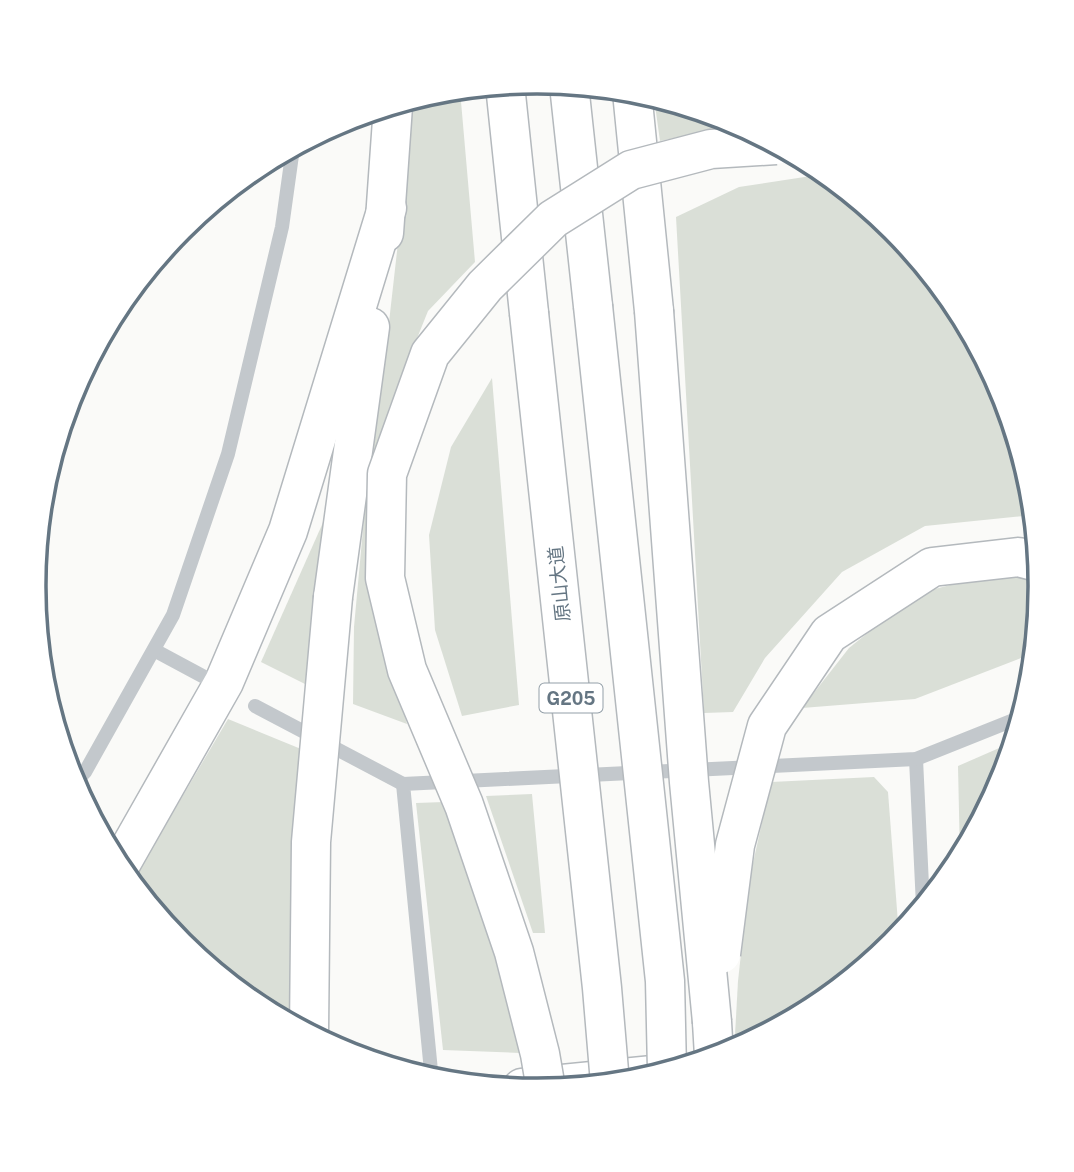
<svg xmlns="http://www.w3.org/2000/svg" width="1074" height="1172" viewBox="0 0 1074 1172" font-family="'Public Sans','Noto Sans SC',sans-serif">
	<style>
		.green { fill: #dadfd7 }
		.lines { fill: none; stroke-linecap: round; stroke-linejoin: round }
		.highway-casing { stroke: #b4b9bd; stroke-width: 41 }
		.lane { stroke: #c3c8cc; stroke-width: 14 }
		.highway { stroke: #fff; stroke-width: 38 }
		.highway-bridge-casing { stroke: #b4b9bd; stroke-width: 41; stroke-linecap: butt }
		.highway-bridge { stroke: #fff; stroke-width: 38 }
		.labels { text-anchor: middle; dominant-baseline: central; stroke-width: 7; stroke-linejoin: round; paint-order: stroke }
		.shield { fill: #fff; stroke: #939fa8; stroke-width: 2 }
		.shield-label { font-size: 18px; font-weight: bold; fill: #657683 }
		.street-label { font-size: 19px; fill: #657683; stroke: #fff }
		.rim { fill: none; stroke: #657683; stroke-width: 3.5 }
	</style>
	<rect width="100%" height="100%" fill="#fafaf8"/>
	<!-- green -->
	<g class="green">
		<path d="M460,90L475,262L428,311L389,408L371,499L376,604L407,724L353,704L354,627L369,464L386,349L409,145L412,100L439,92Z"/>
		<path d="M654,98L730,121L745,129L713,130L660,141Z"/>
		<path d="M811,176C817,177 826,176 832,179C845,187 857,200 869,210C954,280 1023,406 1034,515L925,526L842,572L765,658L733,712L704,713L676,217L739,187Z"/>
		<path d="M492,378L519,705L462,716L435,630L429,535L451,447Z"/>
		<path d="M325,518L311,687L261,662Z"/>
		<path d="M1003,571L1040,579L1034,653L915,699L802,708L849,648L916,594Z"/>
		<path d="M228,719L301,749L294,1025L257,1005L181,942L132,882Z"/>
		<path d="M1013,742L1002,779L960,858L958,766Z"/>
		<path d="M874,777L888,792L899,936L817,1005L780,1024L735,1035L738,981L749,881L771,782Z"/>
		<path d="M532,794L545,933H533L486,796Z"/>
		<path d="M444,802L508,995L520,1053L443,1050L416,803Z"/>
	</g>
	<g class="lines">
		<defs>
			<g id="highway">
				<path d="M505,85L529,313"/>
				<path d="M569,85L593,306"/>
				<path d="M632,92L654,311"/>
				<path d="M384,233L393,106"/>
				<path d="M333,597L370,327"/>
				<path d="M119,867L224,682L288,531L387,208"/>
				<path d="M712,1022L714,1056"/>
				<path d="M522,1088L653,1075"/>
			</g>
		</defs>
		<!-- highway casing -->
		<use href="#highway" class="highway-casing"/>
		<!-- lane -->
		<g class="lane">
			<path d="M154,650L208,679"/>
			<path d="M255,706L403,784"/>
			<path d="M916,759L923,906"/>
			<path d="M74,783L85,772L173,615L228,454L282,227L293,148"/>
			<path d="M431,1071L403,784L916,759L1021,717"/>
		</g>
		<!-- highway -->
		<use href="#highway" class="highway"/>
		<defs>
			<g id="highway-bridge">
				<path d="M593,306L665,981L667,1070"/>
				<path d="M654,311L689,782L712,1022"/>
				<path d="M529,313L602,988L610,1083"/>
				<path d="M721,954L735,845L767,726L829,634L932,567L1018,557L1038,562"/>
				<path d="M309,1032L311,842L333,597"/>
				<path d="M546,1089L540,1054L514,952L464,805L407,670L385,578L387,474L430,354L485,286L553,219L631,170L711,149L776,145"/>
			</g>
		</defs>
		<!-- highway-bridge casing -->
		<use href="#highway-bridge" class="highway-bridge-casing"/>
		<!-- highway-bridge -->
		<use href="#highway-bridge" class="highway-bridge"/>
	</g>
	<g class="labels">
		<!-- shield labels -->
		<rect class="shield" x="539.5" y="683.5" width="63" height="29" rx="5"/>
		<g class="shield-label">
			<text x="571" y="698">G205</text>
		</g>
		<!-- street labels -->
		<g class="street-label">
			<text transform="translate(559 584) rotate(-96)">原山大道</text>
		</g>
	</g>
	<!-- crop -->
	<path d="M0 0H1074V1172H0ZM537 94H537A491 491 0 0 1 1028 585V587A491 491 0 0 1 537 1078H537A491 491 0 0 1 46 587V585A491 491 0 0 1 537 94Z" fill="#fff" fill-rule="evenodd"/>
	<path class="rim" d="M537 94H537A491 491 0 0 1 1028 585V587A491 491 0 0 1 537 1078H537A491 491 0 0 1 46 587V585A491 491 0 0 1 537 94Z"/>
</svg>
